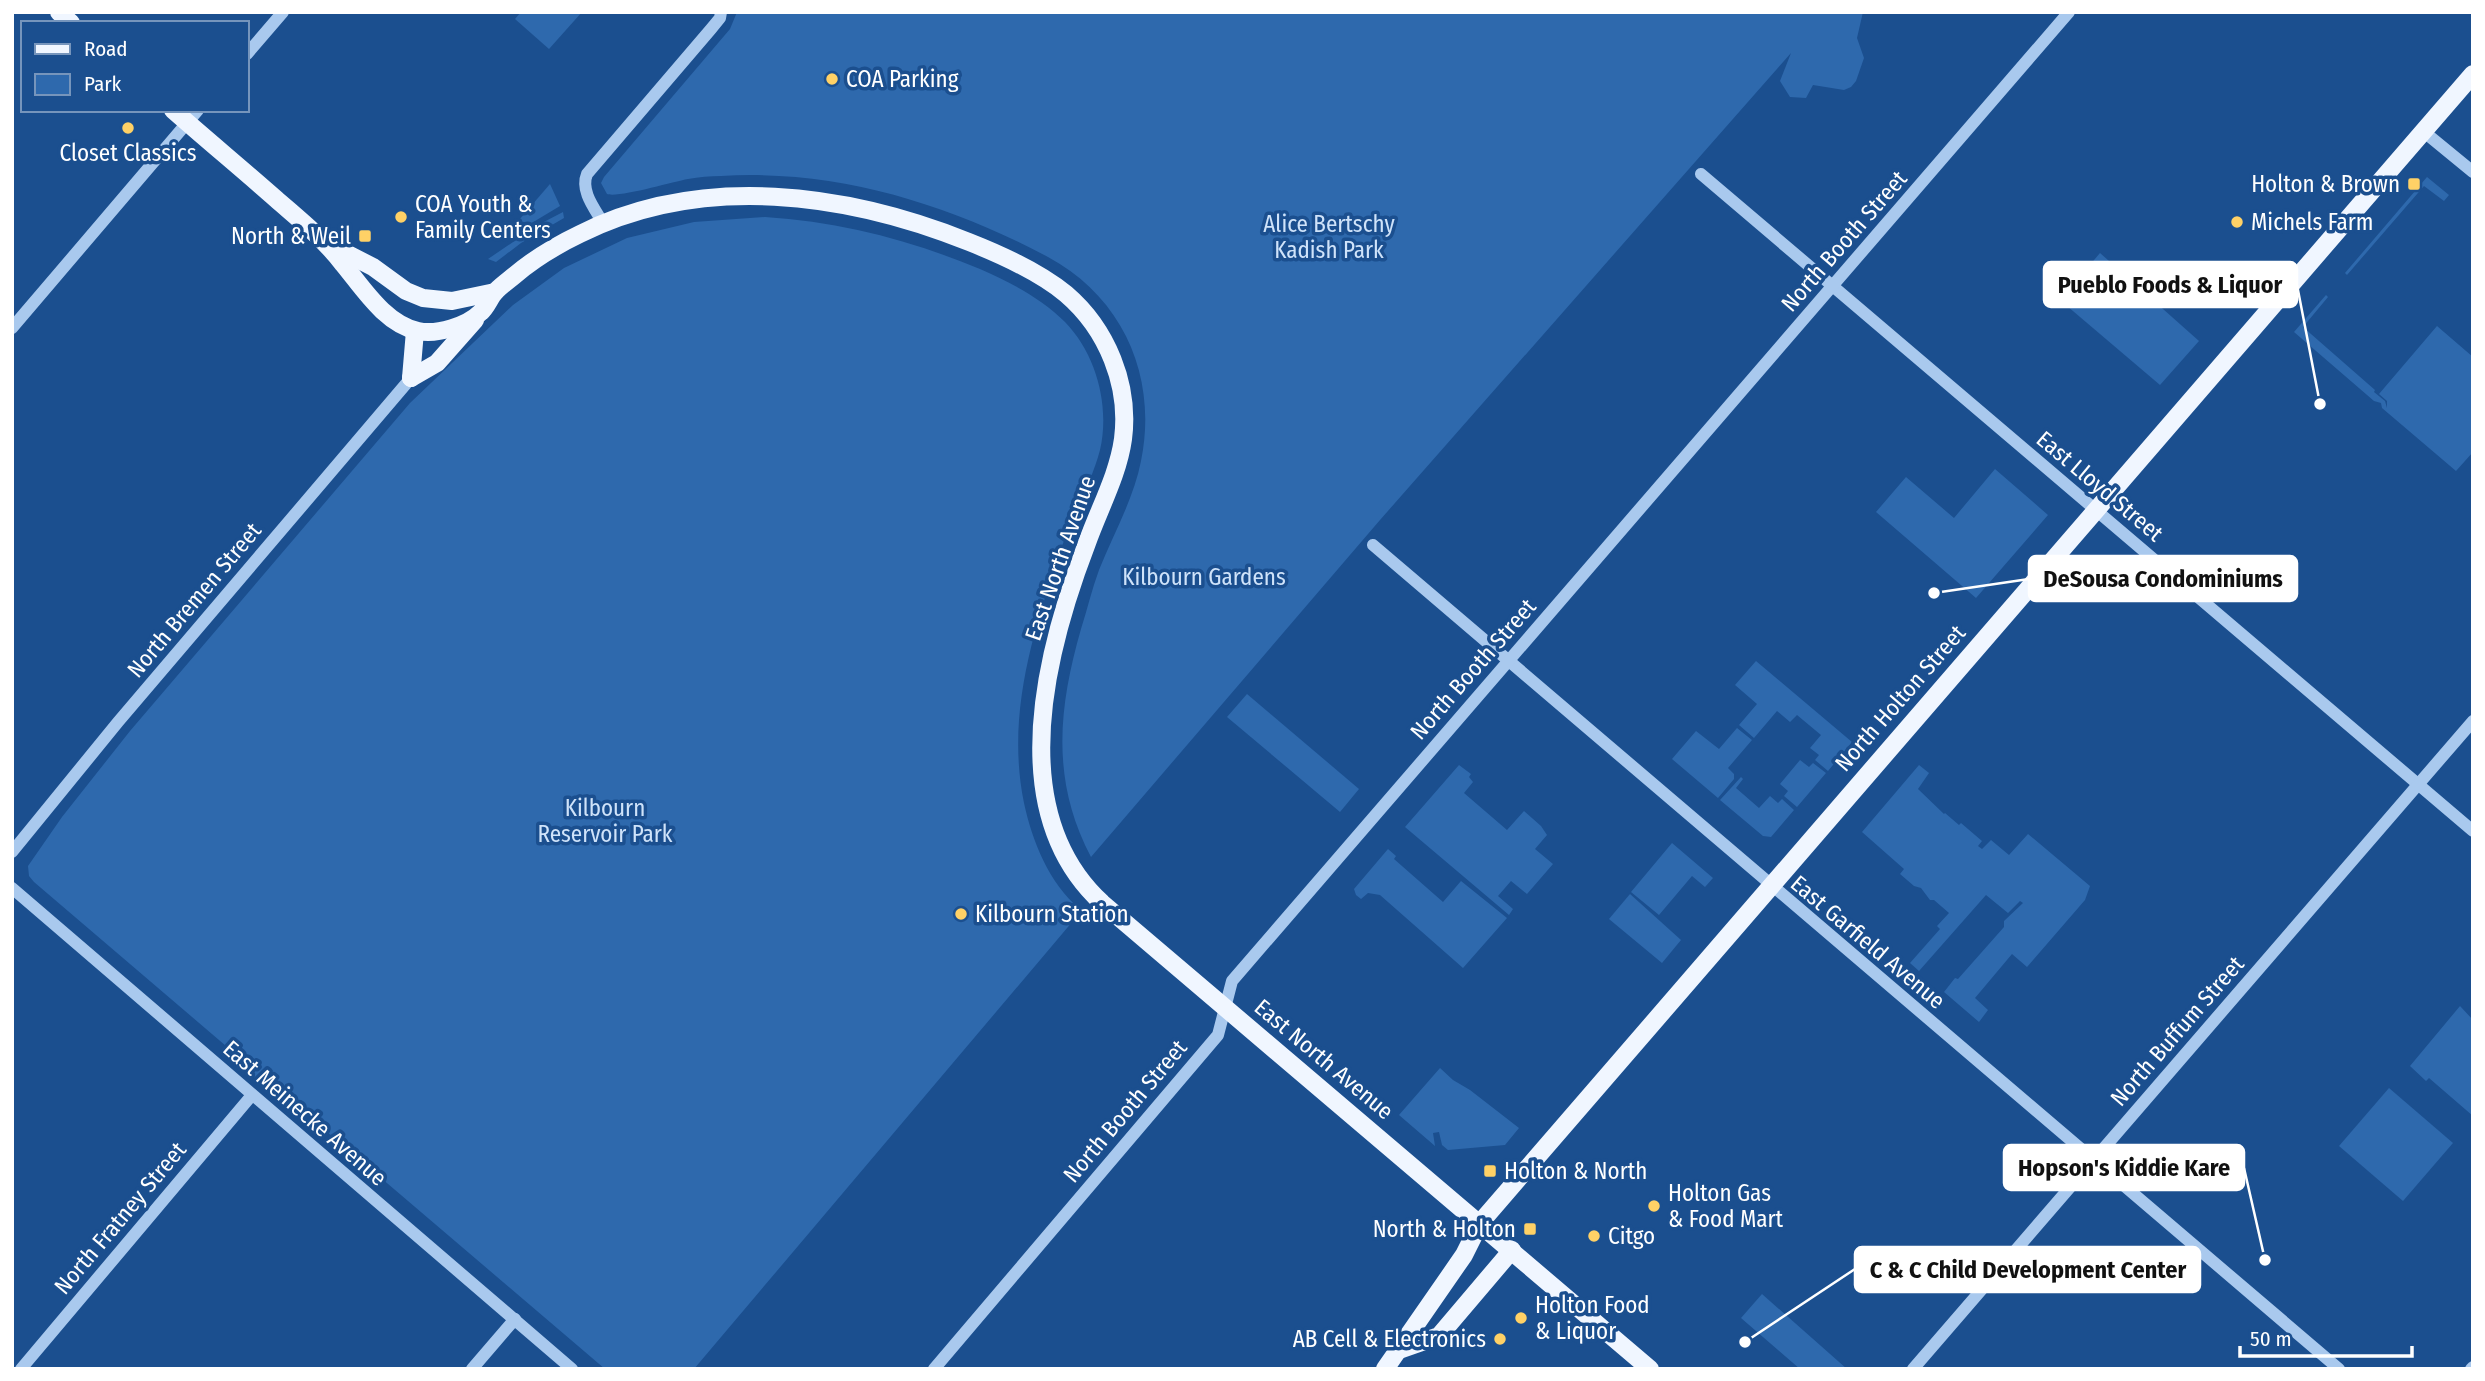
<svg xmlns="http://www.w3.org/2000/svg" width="2485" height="1381" viewBox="0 0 2485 1381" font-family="'Fira Sans Condensed',sans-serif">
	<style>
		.green { fill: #2e69ad }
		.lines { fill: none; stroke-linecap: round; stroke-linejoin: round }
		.minor { stroke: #a9c9ee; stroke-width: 12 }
		.major { stroke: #f0f6ff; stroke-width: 18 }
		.poi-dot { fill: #ffd166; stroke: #1b4f8f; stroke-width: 2.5 }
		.labels { text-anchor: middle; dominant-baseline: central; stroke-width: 7; stroke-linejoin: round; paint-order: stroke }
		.poi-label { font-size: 23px; fill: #fff; stroke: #1b4f8f; text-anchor: start }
		.park-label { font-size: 23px; fill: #cfe3fa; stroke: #1b4f8f }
		.street-label { font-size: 23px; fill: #fff; stroke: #1b4f8f }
		.leader { fill: none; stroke: #fff; stroke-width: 2.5 }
		.callout-dot { fill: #fff; stroke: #1b4f8f; stroke-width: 2.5 }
		.callout { fill: #fff; stroke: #fff; stroke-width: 2.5 }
		.callout-label { font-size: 24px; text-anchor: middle; font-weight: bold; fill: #111 }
	</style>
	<rect width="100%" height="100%" fill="#1b4f8f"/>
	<!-- green -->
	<g class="green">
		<path d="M521,12H582L549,49L515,19Z"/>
		<path d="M737,12H1863L1857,38L1864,58L1856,81L1851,87L1844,90L1813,85L1806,98L1790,97L1780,81L1791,53L1380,520L1091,857C1051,781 1058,709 1081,629C1087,610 1092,589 1099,570C1113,535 1134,498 1141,461C1158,378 1124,298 1048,257C948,204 837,169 721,176C710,176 699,177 688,179C672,182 618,198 607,194L601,183L604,177L730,29Z"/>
		<path d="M2427,177L2449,195L2444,201L2424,186L2347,275L2345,273Z"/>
		<path d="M550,184L560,206L510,236L507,234Z"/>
		<path d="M563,212L564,218L521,243L496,262L488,259L538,225Z"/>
		<path d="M765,217C841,222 910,240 980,269C1010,282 1042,299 1065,322C1097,355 1110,407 1100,450C1091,484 1072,516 1061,549C1033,632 1006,715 1024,803C1032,840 1049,884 1080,909L1073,921L694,1369H605L306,1114L295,1113L230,1057L226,1046L34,882L29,876L28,866L62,817L130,731L410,403L513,305L564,268L627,238L694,222Z"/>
		<path d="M2100,253L2199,341L2160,385L2060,300Z"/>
		<path d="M2326,295L2328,297L2303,327L2375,390L2374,392L2385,401L2387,408V401L2379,394L2437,326L2473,357V452L2456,471L2382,408L2381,403L2374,401L2294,332Z"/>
		<path d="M1995,469L2048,515L1976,598L1876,512L1906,477L1954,518Z"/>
		<path d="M1756,661L1852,742L1828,771L1815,760L1819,755L1810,748L1821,735L1797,715L1790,722L1777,711L1754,738L1739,725L1757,704L1735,685Z"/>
		<path d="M1247,694L1359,789L1340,812L1227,717Z"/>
		<path d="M1737,728L1752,740L1728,768L1734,774V779L1718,798L1672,759L1696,731L1719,749Z"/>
		<path d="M1800,760L1809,767L1813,763L1826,773L1797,807L1784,796L1788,791L1780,784Z"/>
		<path d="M1459,765L1471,774L1469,777L1473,782L1464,793L1507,830L1524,811L1541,826L1547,835L1535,849L1553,864L1527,894L1511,881L1498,896L1513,909L1509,915L1405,827Z"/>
		<path d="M1919,765L1929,773L1918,789L1944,814L1945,813L1959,825L1961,823L1982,841L1978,846L1982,849L1991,840L2009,855L2028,834L2090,886L2085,900L2027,967L2012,954L1975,998L1988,1010L1979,1022L1944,992L1955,978L1958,979L2004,927V921L2023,903L2020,901L2008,913L1986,895L1919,971L1910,963L1940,929L1937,926L1949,913L1934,900H1930L1921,888L1914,886L1900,874L1904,869L1862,832Z"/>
		<path d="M1741,777L1743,779L1736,788L1759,808L1770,796L1778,803L1782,799L1794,810L1771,837L1763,836L1720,800Z"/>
		<path d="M1672,843L1713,878L1705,887L1692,876L1659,915L1631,892Z"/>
		<path d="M1388,849L1396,856L1394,859L1443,902L1461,881L1507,918L1463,968L1380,895L1368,893L1361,899L1356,895L1354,889Z"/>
		<path d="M1630,894L1681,940L1662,963L1609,919Z"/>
		<path d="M2460,1006L2473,1020V1116L2429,1078L2426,1081L2410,1066Z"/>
		<path d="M1440,1068L1453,1080L1470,1090L1519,1128L1505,1145L1448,1150L1442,1145L1439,1132L1433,1133L1435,1146L1399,1115Z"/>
		<path d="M2389,1088L2453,1143L2403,1201L2339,1146Z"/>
		<path d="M1762,1294L1847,1369H1848H1800L1741,1318Z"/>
	</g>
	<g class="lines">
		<!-- minor -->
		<g class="minor">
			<path d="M247,54L283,12"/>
			<path d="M2423,131L2473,172"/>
			<path d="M1701,174L2473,831"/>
			<path d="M603,223C595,209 580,191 587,174L711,29L720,18L721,12"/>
			<path d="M12,328L198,110"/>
			<path d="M1373,545L2339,1369"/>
			<path d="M12,852L118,722L411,378"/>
			<path d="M12,888L572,1369"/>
			<path d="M21,1369L252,1095"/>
			<path d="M472,1369L515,1319"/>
			<path d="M934,1369L1218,1035L1232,981L2069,12"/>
			<path d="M1913,1369L2473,721"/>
			<path d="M2471,1369L2473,1367"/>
		</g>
		<!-- major -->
		<g class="major">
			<path d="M59,12L71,23"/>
			<path d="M173,110C207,140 242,169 276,199C300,220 324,239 343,264C363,288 385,324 418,331C437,335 467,326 481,312C487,307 490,297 496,291C502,285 509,280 515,275C535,258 557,245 580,234C702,173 847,193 969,242C1002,255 1038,271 1066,294C1107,329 1130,385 1123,439C1118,475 1099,509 1087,543C1045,652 1003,812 1102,903L1650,1369"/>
			<path d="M332,246L373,267L406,291L423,298L452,301L495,292"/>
			<path d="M411,378L437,363L475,320"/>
			<path d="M411,378L415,331"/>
			<path d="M1399,1350L1439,1336L1512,1250"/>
			<path d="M1385,1369L1464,1255L1480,1223L2473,74"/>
		</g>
	</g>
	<!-- markers -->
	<g class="poi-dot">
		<circle cx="832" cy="79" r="7"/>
		<circle cx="128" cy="128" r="7"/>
		<rect x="2407" y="177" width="14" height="14" rx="3.5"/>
		<circle cx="401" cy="217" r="7"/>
		<circle cx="2237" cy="222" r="7"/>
		<rect x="358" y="229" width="14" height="14" rx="3.5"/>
		<circle cx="961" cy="914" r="7"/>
		<rect x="1483" y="1164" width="14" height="14" rx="3.5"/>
		<circle cx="1654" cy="1206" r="7"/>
		<rect x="1523" y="1222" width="14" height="14" rx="3.5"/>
		<circle cx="1594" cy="1236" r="7"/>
		<circle cx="1521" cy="1318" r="7"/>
		<circle cx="1500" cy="1339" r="7"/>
	</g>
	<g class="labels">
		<!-- poi labels -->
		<g class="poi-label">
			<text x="846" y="79">COA Parking</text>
			<text x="128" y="153" text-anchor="middle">Closet Classics</text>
			<text x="2400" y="184" text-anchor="end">Holton &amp; Brown</text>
			<text x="415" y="204">COA Youth &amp;<tspan x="415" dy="26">Family Centers</tspan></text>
			<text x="2251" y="222">Michels Farm</text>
			<text x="351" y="236" text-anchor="end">North &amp; Weil</text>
			<text x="975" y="914">Kilbourn Station</text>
			<text x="1504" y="1171">Holton &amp; North</text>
			<text x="1668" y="1193">Holton Gas<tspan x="1668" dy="26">&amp; Food Mart</tspan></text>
			<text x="1516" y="1229" text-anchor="end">North &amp; Holton</text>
			<text x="1608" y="1236">Citgo</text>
			<text x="1535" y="1305">Holton Food<tspan x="1535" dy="26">&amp; Liquor</tspan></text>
			<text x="1486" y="1339" text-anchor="end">AB Cell &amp; Electronics</text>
		</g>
		<!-- park labels -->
		<g class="park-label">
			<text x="1329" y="224">Alice Bertschy<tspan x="1329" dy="26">Kadish Park</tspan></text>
			<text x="1204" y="577">Kilbourn Gardens</text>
			<text x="605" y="808">Kilbourn<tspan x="605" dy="26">Reservoir Park</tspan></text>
		</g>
		<!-- street labels -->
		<g class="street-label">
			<text transform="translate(1844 241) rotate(-49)">North Booth Street</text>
			<text transform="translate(2100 486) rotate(40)">East Lloyd Street</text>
			<text transform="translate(1060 558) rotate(-71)">East North Avenue</text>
			<text transform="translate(194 600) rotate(-50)">North Bremen Street</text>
			<text transform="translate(1473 669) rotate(-49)">North Booth Street</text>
			<text transform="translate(1900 698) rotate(-49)">North Holton Street</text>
			<text transform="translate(1868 942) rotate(40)">East Garfield Avenue</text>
			<text transform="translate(2177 1031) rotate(-49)">North Buffum Street</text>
			<text transform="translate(1324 1059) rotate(40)">East North Avenue</text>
			<text transform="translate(1125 1111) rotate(-50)">North Booth Street</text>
			<text transform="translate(305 1113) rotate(41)">East Meinecke Avenue</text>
			<text transform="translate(120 1218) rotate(-50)">North Fratney Street</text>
		</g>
	</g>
	<!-- callouts -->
	<path class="leader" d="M2320 404L2297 285M1934 593L2029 579M2265 1260L2244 1168M1745 1342L1855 1269"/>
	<g class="callout-dot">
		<circle cx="2320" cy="404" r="7"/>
		<circle cx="1934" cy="593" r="7"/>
		<circle cx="2265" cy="1260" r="7"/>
		<circle cx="1745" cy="1342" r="7"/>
	</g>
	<g class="callout">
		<rect x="2044" y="262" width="253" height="45" rx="7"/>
		<rect x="2029" y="556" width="268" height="45" rx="7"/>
		<rect x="2004" y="1145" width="240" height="45" rx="7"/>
		<rect x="1855" y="1247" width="345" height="45" rx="7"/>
	</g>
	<g class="callout-label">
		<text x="2170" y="293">Pueblo Foods &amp; Liquor</text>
		<text x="2163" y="587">DeSousa Condominiums</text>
		<text x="2124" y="1176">Hopson's Kiddie Kare</text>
		<text x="2028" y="1278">C &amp; C Child Development Center</text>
	</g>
	<!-- border -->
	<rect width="2485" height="1381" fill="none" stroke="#ffffff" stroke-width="28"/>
	<!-- legend -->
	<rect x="21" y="21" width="228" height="91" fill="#1b4f8f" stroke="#7695bc" stroke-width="2"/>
	<rect x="35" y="44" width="35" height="10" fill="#f0f6ff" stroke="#7695bc" stroke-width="2"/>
	<text x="84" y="56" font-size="21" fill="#ffffff">Road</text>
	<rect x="35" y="74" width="35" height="21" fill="#2e69ad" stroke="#7695bc" stroke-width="2"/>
	<text x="84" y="91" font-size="21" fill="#ffffff">Park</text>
	<!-- scale -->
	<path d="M2240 1346v10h172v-10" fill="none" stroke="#ffffff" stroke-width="3.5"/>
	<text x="2250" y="1346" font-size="21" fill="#ffffff" stroke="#1b4f8f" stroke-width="5" paint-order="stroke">50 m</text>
</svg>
